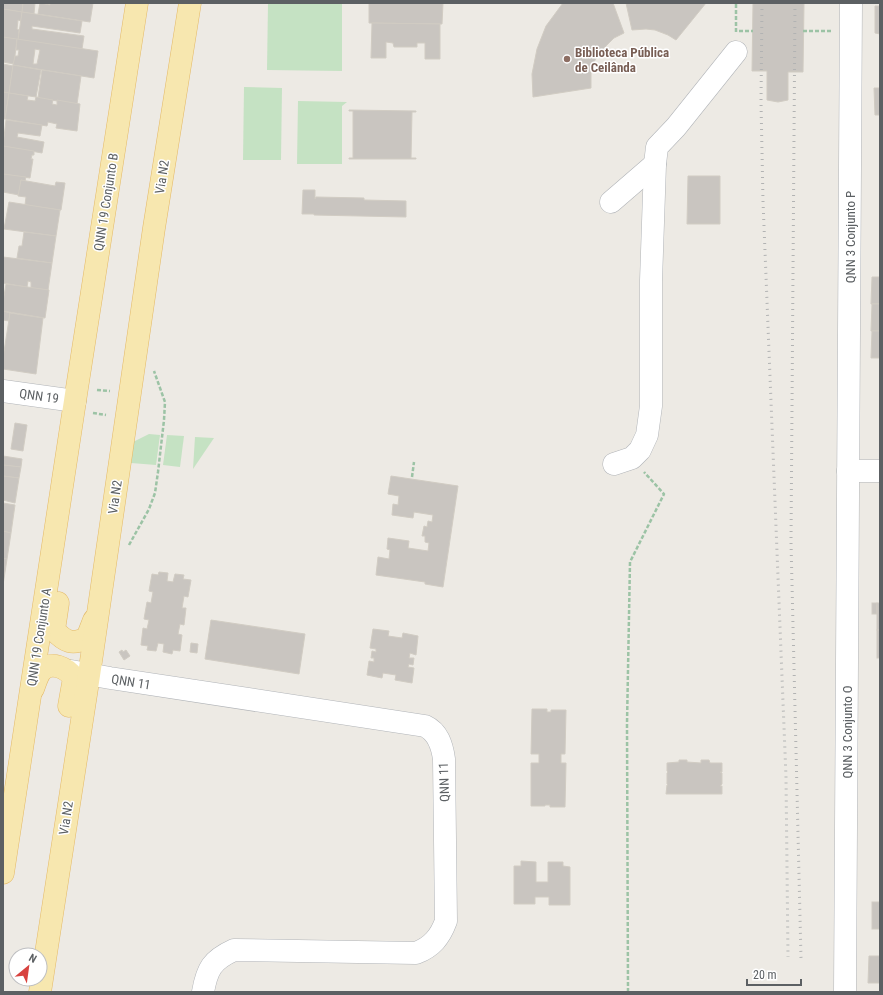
<svg xmlns="http://www.w3.org/2000/svg" width="883" height="995" viewBox="0 0 883 995" font-family="'Roboto Condensed',sans-serif">
	<style>
		.green { fill: #c5e2c3 }
		.building { fill: #c9c5c0; stroke: #d1ccc3; fill-rule: evenodd }
		.lines { fill: none; stroke-linecap: round; stroke-linejoin: round }
		.minor-casing { stroke: #b1b4b8; stroke-width: 23 }
		.major-casing { stroke: #e4b966; stroke-width: 23 }
		.path { stroke: #9cc3a5; stroke-width: 2.5; stroke-dasharray: 4 2; stroke-linecap: butt }
		.minor { stroke: #fff; stroke-width: 22 }
		.major { stroke: #f7e7af; stroke-width: 22 }
		.rail { stroke: #b2b3b3; stroke-width: 3; stroke-dasharray: 1 5; stroke-linecap: butt }
		.education-dot { fill: #8d6e63; stroke: #fff; stroke-width: 1.5 }
		.labels { text-anchor: middle; dominant-baseline: central; stroke-width: 3; stroke-linejoin: round; paint-order: stroke }
		.education-label { font-size: 13px; font-weight: bold; fill: #785e54; stroke: #fff; text-anchor: start }
		.street-label { font-size: 13px; fill: #5c6063; stroke: #fff }
	</style>
	<rect width="100%" height="100%" fill="#edeae4"/>
	<!-- green -->
	<g class="green">
		<path d="M268,3H342V71L267,70Z"/>
		<path d="M244,87L282,88L281,160H243Z"/>
		<path d="M298,101L347,102L342,106V164H297Z"/>
		<path d="M149,434L160,435L156,465L131,463L133,442Z"/>
		<path d="M167,435L184,436L180,467L163,465Z"/>
		<path d="M195,437L214,438L193,469Z"/>
	</g>
	<!-- building -->
	<g class="building">
		<path d="M3,3H23L22,12L3,9Z"/>
		<path d="M23,3H35L34,14L22,12Z"/>
		<path d="M40,3L50,5V3H93L90,22L38,14Z"/>
		<path d="M369,3H443L442,24L369,23Z"/>
		<path d="M563,3H613L624,33L614,38L599,53L594,62L591,72V88L533,97L532,74L537,49L546,26Z"/>
		<path d="M626,3H706L676,40L668,35L655,30L646,29L632,30Z"/>
		<path d="M753,3H804L803,72H788V100L778,102L767,100V71H752Z"/>
		<path d="M875,6H880V34L875,33Z"/>
		<path d="M3,9L22,12L21,21L18,20L17,29L19,30L18,40L3,37Z"/>
		<path d="M22,12L82,21L80,33L32,26V29L84,36L82,49L18,40Z"/>
		<path d="M372,23L440,24V59H425V43H417V47H394L393,43L386,42V58H371Z"/>
		<path d="M3,37L17,39L14,64L3,62Z"/>
		<path d="M17,39L98,51L94,78L13,65L15,56H18L19,50H16ZM35,49L40,50L37,64H33Z"/>
		<path d="M3,64L13,66L9,93L3,92Z"/>
		<path d="M13,65L41,70L36,97L9,93Z"/>
		<path d="M42,70L81,76L77,104L38,98Z"/>
		<path d="M874,88H880V115H875Z"/>
		<path d="M3,92L9,93L5,119H3Z"/>
		<path d="M9,93L28,96L27,100L35,101L36,97L53,100L52,104L57,105V100L80,104L77,131L56,128L57,124L48,122L47,126L5,119Z"/>
		<path d="M349,110L416,111V112H412L411,158H416V159H349V158H353V111H349Z"/>
		<path d="M6,120L42,125L40,136L18,133L17,137L44,142L42,153L3,146Z"/>
		<path d="M3,146L34,151V155H32L31,159H33L30,178L3,174V157L4,155H3Z"/>
		<path d="M3,174L26,177L25,181L21,180L19,195L3,192Z"/>
		<path d="M688,176H720V224H687Z"/>
		<path d="M21,180L55,186L56,182L65,183L61,210L25,205L26,197L18,196Z"/>
		<path d="M303,190H315V199L316,197L364,198V200L406,201V217L314,215V214H302Z"/>
		<path d="M9,202L60,210L56,236L4,229Z"/>
		<path d="M24,232L56,236L52,263L17,258L19,246H22Z"/>
		<path d="M3,257L52,263L48,290L31,288V282L28,281L27,287L3,283Z"/>
		<path d="M872,277H880V304H871Z"/>
		<path d="M6,284L49,290L45,318L3,311V302Z"/>
		<path d="M872,304H880V331H871Z"/>
		<path d="M3,311L10,313L9,321L3,320Z"/>
		<path d="M10,313L43,318L36,374L3,369V358Z"/>
		<path d="M872,331H880V358H871Z"/>
		<path d="M15,423L27,425L23,451L11,449Z"/>
		<path d="M3,456L22,459L21,467L3,465Z"/>
		<path d="M3,465L21,467L19,478L3,476Z"/>
		<path d="M3,476L19,478L15,503L3,500Z"/>
		<path d="M391,476L458,486L443,587L425,584V582L376,575L378,557L389,559L390,550L387,549L388,538L409,541L408,548L428,551L429,543L425,542V536H422L424,526L427,527L428,521L432,522L433,515L414,512L413,518L392,515L393,504L398,505L399,496L388,494Z"/>
		<path d="M3,503L15,505L11,533L3,531Z"/>
		<path d="M3,531L11,533L7,559L3,558Z"/>
		<path d="M3,558L7,559L3,585Z"/>
		<path d="M159,572L168,573L167,581L173,582L175,574L184,575L183,579L191,580L188,597L184,596L182,608H186L184,625L180,624L178,634L182,635L180,651L173,650L172,654L163,652L164,644L158,643L156,651L147,650L148,646L141,645L143,628L147,629L149,620L144,619L147,602L151,603L153,592L149,591L152,574L158,575Z"/>
		<rect x="872" y="603" width="5" height="11"/>
		<rect x="877" y="603" width="3" height="27"/>
		<path d="M211,620L305,634L299,674L205,659Z"/>
		<path d="M373,629L389,631L388,636L402,638L403,633L418,636L416,655L410,653L409,658H414L413,665L409,664L408,667L414,668L412,683L395,680L396,675L383,673L382,678L367,675L369,661L374,662V658H371L372,651L376,652V649L370,648Z"/>
		<rect x="877" y="630" width="3" height="28"/>
		<path d="M191,643L198,644L197,653L190,652Z"/>
		<path d="M122,650L123,652L126,650L130,656L124,660L119,652Z"/>
		<path d="M532,709H547V712H551V710H566L565,754H561V763H566L565,807H550V805H545V806H531V763H539V754H531Z"/>
		<path d="M679,760H687V762L701,763V760H709L710,763H722V772H720L722,773V784L720,786H722V794H666L667,785H668L667,784V773L668,772L667,771V763L679,762Z"/>
		<path d="M521,861L536,862V882H548V862H563V866L570,867V905H549V897H535V904H514V866H521Z"/>
		<rect x="872" y="902" width="8" height="27"/>
		<path d="M869,956H880V983H868Z"/>
	</g>
	<g class="lines">
		<defs>
			<g id="minor">
				<path d="M611,202L655,164"/>
				<path d="M3,391L75,401"/>
				<path d="M614,464L632,458L640,450L647,435L651,406V281L655,164L657,147L676,127L736,52"/>
				<path d="M848,471H880"/>
				<path d="M71,671L110,678L425,726C438,732 442,745 444,759L446,921C440,937 432,947 416,953L234,950C212,960 207,969 203,992"/>
				<path d="M845,992L851,3"/>
			</g>
			<g id="major">
				<path d="M58,603L54,630C65,642 72,645 87,638L94,620"/>
				<path d="M33,689C35,684 37,676 41,671C51,660 67,668 74,678L69,706"/>
				<path d="M3,873L77,388L137,3"/>
				<path d="M40,992L89,675L154,228L190,3"/>
			</g>
		</defs>
		<!-- minor casing -->
		<use href="#minor" class="minor-casing"/>
		<!-- major casing -->
		<use href="#major" class="major-casing"/>
		<!-- path -->
		<g class="path">
			<path d="M739,31H753"/>
			<path d="M803,31H831"/>
			<path d="M736,32V3"/>
			<path d="M97,390L110,391"/>
			<path d="M93,413L106,415"/>
			<path d="M412,477L414,462"/>
			<path d="M129,545L149,509L155,493L158,472L164,420L165,402L154,371"/>
			<path d="M628,992L627,724L630,562L664,494L644,472"/>
		</g>
		<!-- minor -->
		<use href="#minor" class="minor"/>
		<!-- major -->
		<use href="#major" class="major"/>
		<!-- rail -->
		<g class="rail">
			<path d="M762,3L761,102L763,201L786,777L788,957"/>
			<path d="M795,3L791,542L801,958"/>
		</g>
	</g>
	<!-- markers -->
	<circle class="education-dot" cx="567" cy="59" r="4"/>
	<g class="labels">
		<!-- education labels -->
		<g class="education-label">
			<text x="575" y="52">Biblioteca Pública<tspan x="575" dy="15">de Ceilânda</tspan></text>
		</g>
		<!-- street labels -->
		<g class="street-label">
			<text transform="translate(162 177) rotate(-81)">Via N2</text>
			<text transform="translate(106 202) rotate(-81)">QNN 19 Conjunto B</text>
			<text transform="translate(850 237) rotate(-90)">QNN 3 Conjunto P</text>
			<text transform="translate(39 396) rotate(8)">QNN 19</text>
			<text transform="translate(115 497) rotate(-82)">Via N2</text>
			<text transform="translate(39 637) rotate(-81)">QNN 19 Conjunto A</text>
			<text transform="translate(131 682) rotate(9)">QNN 11</text>
			<text transform="translate(847 732) rotate(-90)">QNN 3 Conjunto O</text>
			<text transform="translate(444 782) rotate(-92)">QNN 11</text>
			<text transform="translate(66 818) rotate(-81)">Via N2</text>
		</g>
	</g>
	<!-- border -->
	<rect width="883" height="995" fill="none" stroke="#5c6063" stroke-width="8"/>
	<!-- north arrow -->
	<g transform="translate(28 967) rotate(29)"><circle r="19" fill="#ffffff" stroke="#bebfc1"/>
	<path d="M0-3L7 15L0 10L-7 15Z" fill="#d8423f"/>
	<text y="-6" font-size="11" font-weight="bold" text-anchor="middle" fill="#5c6063">N</text>
	</g>
	<!-- scale -->
	<path d="M747 979v6h54v-6" fill="none" stroke="#5c6063" stroke-width="2"/>
	<text x="753" y="979" font-size="12" fill="#5c6063" stroke="#ffffff" stroke-width="3" paint-order="stroke">20 m</text>
</svg>
